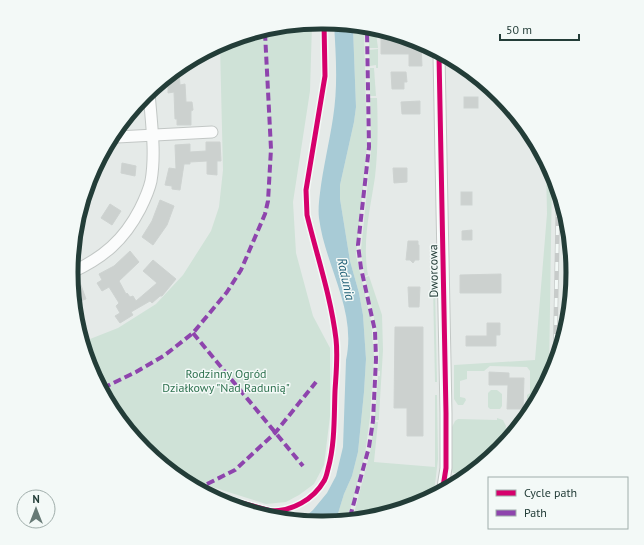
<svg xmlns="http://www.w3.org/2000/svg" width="644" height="545" viewBox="0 0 644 545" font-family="'PT Sans',sans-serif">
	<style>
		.green { fill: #cfe2d7 }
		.water { fill: #a8cbd6 }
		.building { fill: #ccd1cf; stroke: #ced3d1 }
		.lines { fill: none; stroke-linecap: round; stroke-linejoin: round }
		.minor-casing { stroke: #c2c7c5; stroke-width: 13 }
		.minor { stroke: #fbfcfc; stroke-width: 11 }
		.rail-casing { stroke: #c7cbca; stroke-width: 4.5 }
		.rail { stroke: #f3f9f7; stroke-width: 3; stroke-dasharray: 9; stroke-linecap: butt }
		.quiet { stroke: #8e44ad; stroke-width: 4; stroke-dasharray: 8 4; stroke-linecap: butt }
		.cycleway-casing { stroke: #f3f9f7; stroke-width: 8 }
		.cycleway { stroke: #d6006c; stroke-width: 5 }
		.labels { text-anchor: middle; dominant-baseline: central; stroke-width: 3; stroke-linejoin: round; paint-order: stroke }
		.street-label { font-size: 12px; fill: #233d38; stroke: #f3f9f7 }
		.park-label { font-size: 12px; fill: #2f7250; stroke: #f3f9f7 }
		.water-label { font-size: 13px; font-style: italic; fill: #205f76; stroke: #f3f9f7 }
		.rim { fill: none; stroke: #233d38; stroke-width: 5 }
	</style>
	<rect width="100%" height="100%" fill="#e5eae8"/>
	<!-- green -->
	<g class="green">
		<path d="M312,24L310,91L293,202L296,253L313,316L330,348V416L324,465L314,484L299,495L286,502L266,504L190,480L145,449L90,368L85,341L118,328L156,304L183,275L211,231L219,207L223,170L220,46L226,41Z"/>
		<path d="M353,28L364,30L367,147L356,255L371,321L374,356L370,417L365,454L348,518L336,520L344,494L352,476L358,452L364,392L366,359L363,315L359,293L350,261L340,199V185L354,122L356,107Z"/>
		<path d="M369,31L376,33L378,48H369Z"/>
		<path d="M378,49V68H376V65L370,66L369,50Z"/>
		<path d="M370,68H374L376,96H370Z"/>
		<path d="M370,98H377C378,124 378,151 375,177C370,210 362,242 368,275L365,276L366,277L369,276L382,315L383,350L379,416V420H375L376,422H378L374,462L435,467V395H437L438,459L434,493L418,504L353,517L370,453L375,414L378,376H380V371H378L379,352L377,332L363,267L361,250L371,151Z"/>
		<path d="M546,166L552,175L549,375L527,407V395L530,393V371L527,367L490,366L484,371H467V379L460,381V397L465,398L466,400L463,405H458L454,399V365L535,360L547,214Z"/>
		<path d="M433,287H435L437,382H435Z"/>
		<path d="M491,390H497L502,394V406L500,409H490L488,407V393Z"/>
		<path d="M497,418L503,420L506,426L505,440L499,450L463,474L453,473L451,469V428L452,427L455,421L458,419L497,420Z"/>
	</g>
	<!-- water -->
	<path class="water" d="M334,24L353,28L356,107L354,122L340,185V199L350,261L359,293L363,315L366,359L364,392L358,452L352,476L344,494L336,520L322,523L303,519L313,510L327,493L336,476L343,447L346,360C357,310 325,266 319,218C318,210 319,201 320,193C323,168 329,144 333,118C338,87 336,56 334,24Z"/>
	<!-- building -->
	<g class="building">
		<path d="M381,34L418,41L421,43L422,66H409V54H381Z"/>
		<path d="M179,72L180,85L185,84L186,102H192L193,110L191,111V125H177V119H175L174,92L168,93V86L157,87Z"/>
		<path d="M391,72H406L407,82H404V89H392Z"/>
		<rect x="464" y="97" width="14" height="11"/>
		<path d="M420,101V114H402L401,102Z"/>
		<path d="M206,142H220L221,161H217V175L207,174V161L190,162V164H184L180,190L172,189V186L165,185L169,168L176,169L175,145L190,144V152L206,151Z"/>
		<path d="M122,163L136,166L135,176L121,173Z"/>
		<path d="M393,168H407V182L394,183Z"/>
		<rect x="461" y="192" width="11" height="13"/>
		<path d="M160,200L174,206L167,225L153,245L142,237L152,221Z"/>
		<path d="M110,204L121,211L112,225L101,218Z"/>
		<path d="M472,230V240H462V231Z"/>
		<path d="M408,241H418V245H419V260H415L413,263L410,260H406Z"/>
		<path d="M130,251L139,262L119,281L126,294L127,293L130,297L133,296L136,301L157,283L143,271L153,260L176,279L162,296H160L152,303L150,301L131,312L133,315L120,323L115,316L120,313L116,306L119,303L109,287L102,291L97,283L102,280L99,274L114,266Z"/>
		<path d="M501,274V293H460V275Z"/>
		<path d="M78,277L86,299L77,302L73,279Z"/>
		<path d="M408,287H420L419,307H409Z"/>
		<path d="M487,323H500V335H496V346H466V336H487Z"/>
		<path d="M395,327H423V436H407V408H394Z"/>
		<path d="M489,372L509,373V378H524L523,409H507L508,385H489Z"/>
	</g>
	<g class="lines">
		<defs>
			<g id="minor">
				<path d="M439,55L446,413V468L443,487"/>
				<path d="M117,137L212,132"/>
				<path d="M72,272C103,258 124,240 140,209C144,201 149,190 151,181C156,152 151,121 149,92"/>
			</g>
		</defs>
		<!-- minor casing -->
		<use href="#minor" class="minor-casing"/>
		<!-- minor -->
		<use href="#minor" class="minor"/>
		<defs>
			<g id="rail">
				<path d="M565,312L566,240"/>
				<path d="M555,361L558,200"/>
			</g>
		</defs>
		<!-- rail casing -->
		<use href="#rail" class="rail-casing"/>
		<!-- rail -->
		<use href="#rail" class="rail"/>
		<!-- quiet -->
		<g class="quiet">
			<path d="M193,333L303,466"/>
			<path d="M103,388L136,372L165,355L193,333L227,292L241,270L265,214L268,201L271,149L265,33"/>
			<path d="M207,484L235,470L275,433L316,382"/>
			<path d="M350,517L369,447L373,421L376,359L375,331L361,268L358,245L369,147L367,31"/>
		</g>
		<defs>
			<g id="cycleway">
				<path d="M439,55L446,413V468L443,487"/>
				<path d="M212,495L271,511C292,511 313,500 324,481C326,478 327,473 328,469C335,444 334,417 335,391C336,374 338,356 336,339C331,297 317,256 307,215L306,190L325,76L324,22"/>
			</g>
		</defs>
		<!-- cycleway casing -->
		<use href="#cycleway" class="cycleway-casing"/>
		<!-- cycleway -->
		<use href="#cycleway" class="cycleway"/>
	</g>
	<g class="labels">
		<!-- street labels -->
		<g class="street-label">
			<text transform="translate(433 271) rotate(-91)">Dworcowa</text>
		</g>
		<!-- park labels -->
		<g class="park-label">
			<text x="226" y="373">Rodzinny Ogród<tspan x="226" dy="14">Działkowy "Nad Radunią"</tspan></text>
		</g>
		<!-- water labels -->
		<g class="water-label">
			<text transform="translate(346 279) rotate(78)">Radunia</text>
		</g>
	</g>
	<!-- crop -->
	<path d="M0 0H644V545H0ZM321 29H323A243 243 0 0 1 566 272V273A243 243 0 0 1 323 516H321A243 243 0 0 1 78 273V272A243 243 0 0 1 321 29Z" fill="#f3f9f7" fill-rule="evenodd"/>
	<path class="rim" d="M321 29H323A243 243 0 0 1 566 272V273A243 243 0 0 1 323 516H321A243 243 0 0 1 78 273V272A243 243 0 0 1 321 29Z"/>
	<!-- legend -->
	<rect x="488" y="477" width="140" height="52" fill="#f3f9f7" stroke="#a0aeab"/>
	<rect x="496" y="490" width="20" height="6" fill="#d6006c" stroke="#a0aeab"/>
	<text x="524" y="497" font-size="12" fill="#233d38">Cycle path</text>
	<rect x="496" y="510" width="20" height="6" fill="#8e44ad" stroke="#a0aeab"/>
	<text x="524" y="517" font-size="12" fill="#233d38">Path</text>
	<!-- north arrow -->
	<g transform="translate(36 509)"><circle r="19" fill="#f3f9f7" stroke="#a0aeab"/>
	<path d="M0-3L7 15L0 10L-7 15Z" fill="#677a76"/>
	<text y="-6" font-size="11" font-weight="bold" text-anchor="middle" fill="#233d38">N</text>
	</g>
	<!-- scale -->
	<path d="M500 34v6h79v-6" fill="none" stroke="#233d38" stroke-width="2"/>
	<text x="506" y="34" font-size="12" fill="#233d38" stroke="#f3f9f7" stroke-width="3" paint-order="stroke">50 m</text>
</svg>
